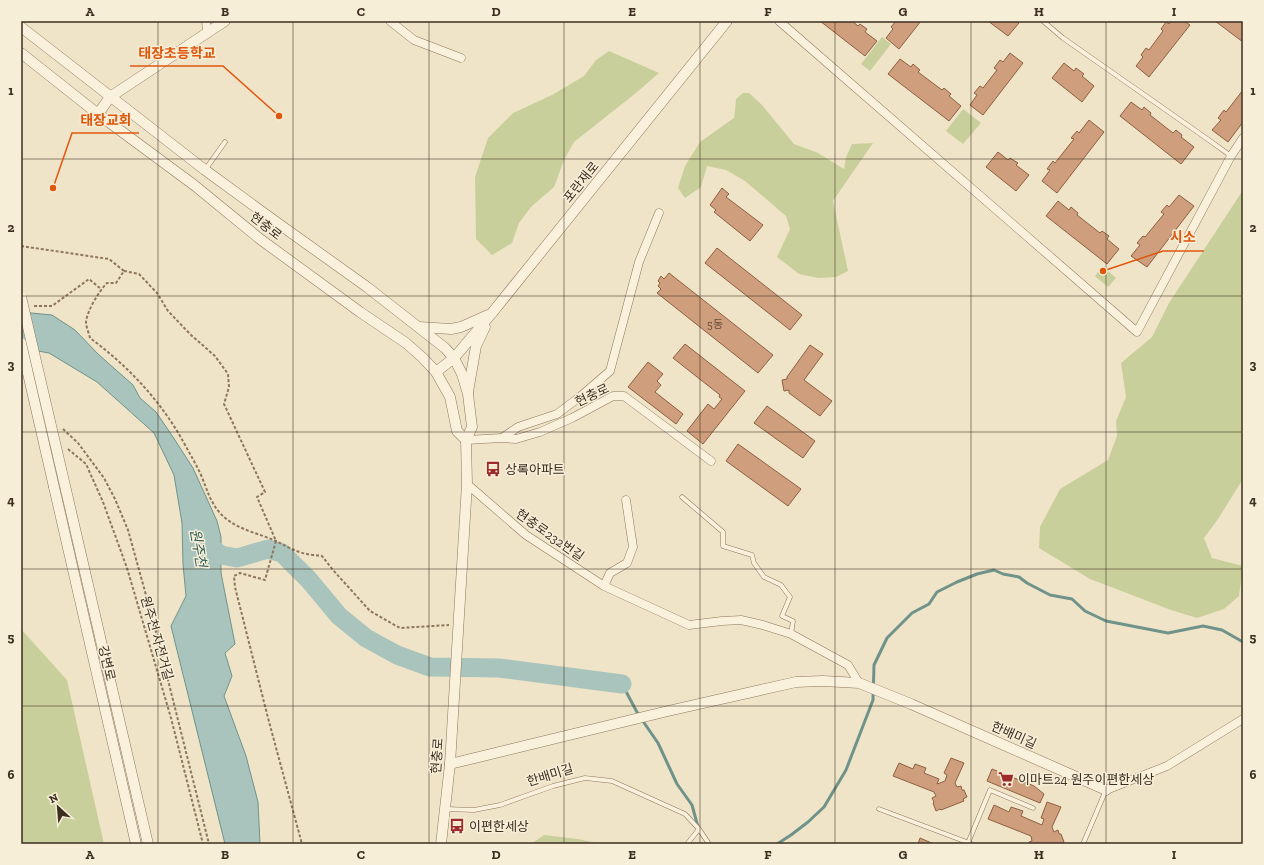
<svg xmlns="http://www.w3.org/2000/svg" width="1264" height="865" viewBox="0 0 1264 865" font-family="'Zilla Slab','Noto Sans KR',serif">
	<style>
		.green { fill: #c9cf9b }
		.water { fill: #a9c4bc; stroke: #6f938a }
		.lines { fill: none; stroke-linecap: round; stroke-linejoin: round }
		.stream { stroke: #6f938a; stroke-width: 3 }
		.river { stroke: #a9c4bc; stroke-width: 19 }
		.building { fill: #cf9f7d; stroke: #8d5f41 }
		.service-casing { stroke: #8d765c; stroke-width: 5 }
		.minor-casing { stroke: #8d765c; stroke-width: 9 }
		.tertiary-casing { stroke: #8d765c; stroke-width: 11 }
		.path { stroke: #8d765c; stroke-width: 2; stroke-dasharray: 3 2; stroke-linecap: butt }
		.service { stroke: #faf1dc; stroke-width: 4 }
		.minor { stroke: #faf1dc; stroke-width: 8 }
		.tertiary { stroke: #faf1dc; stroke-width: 10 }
		.tertiary-bridge-casing { stroke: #8d765c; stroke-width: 11; stroke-linecap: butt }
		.tertiary-bridge { stroke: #faf1dc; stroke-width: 10 }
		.grid { fill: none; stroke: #3d2e20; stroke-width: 1; stroke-opacity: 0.55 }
		.labels { text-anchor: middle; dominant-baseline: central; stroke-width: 3; stroke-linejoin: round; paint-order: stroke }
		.number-label { font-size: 11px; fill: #624a37 }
		.street-label { font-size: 13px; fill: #3d2e20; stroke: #f7eed8 }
		.poi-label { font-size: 13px; fill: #3d2e20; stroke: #f7eed8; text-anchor: start }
		.water-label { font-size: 14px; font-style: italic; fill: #2f5d5a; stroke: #f7eed8 }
		.leader { fill: none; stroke: #df570d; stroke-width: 1.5 }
		.callout-dot { fill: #df570d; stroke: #f7eed8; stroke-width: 1.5 }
		.callout-label { font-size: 14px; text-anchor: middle; font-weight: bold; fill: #df570d; stroke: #f7eed8; stroke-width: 3; stroke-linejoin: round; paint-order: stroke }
		.neatline { fill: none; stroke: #3d2e20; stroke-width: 1.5 }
		.grid-label { font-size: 13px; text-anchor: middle; font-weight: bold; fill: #3d2e20 }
	</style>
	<rect width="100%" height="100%" fill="#f0e4c8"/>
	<!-- green -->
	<g class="green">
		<path d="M882,37L891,44L870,71L861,64Z"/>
		<path d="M609,51L659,73L636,93L574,142L564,160L554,187L531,207L519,223L512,243L492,255L476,239L475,177L488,138L513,113L552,95L584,76L596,60Z"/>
		<path d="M743,93H749L762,105L794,144L818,153L844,169L846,157L852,144L873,143L833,201L848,271L836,277L818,278L799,274L777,257L790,229L786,216L745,181L726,170L707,166L701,187L685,198L678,188L685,166L700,142L734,118L735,110L736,99Z"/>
		<path d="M963,109L981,123L963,144L946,131Z"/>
		<path d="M1243,190V479L1218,519L1204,538L1212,558L1243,566L1239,596L1224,609L1197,618L1171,610L1090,579L1039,548L1040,527L1060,489L1108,460L1117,436L1116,421L1126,397L1121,363L1152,337L1169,303Z"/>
		<path d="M1103,266L1116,278L1108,287L1095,276Z"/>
		<path d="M21,629L67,680L104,844H21Z"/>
		<path d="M544,835L578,839L601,844H531Z"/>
	</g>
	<!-- water -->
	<path class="water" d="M21,312L52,315L75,330L98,354L133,385L140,398L156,412L171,434L193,468L217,521L221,537V573L235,644L225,653L232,676L224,696L246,756L258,802L260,844H225L171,626L186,596L183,564L182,523L174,475L154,433L97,382L49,353L21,348Z"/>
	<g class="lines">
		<!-- stream -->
		<g class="stream">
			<path d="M622,684L638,714L658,743L677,784L692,805L698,827"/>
			<path d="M777,844L791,835L808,822L824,807L846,770L873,700L874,665L887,638L912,613L929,604L937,592L957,582L977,574L994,570L1003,574L1019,577L1027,583L1050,595L1072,599L1085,611L1106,621L1168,633L1203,626L1222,630L1243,642"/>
		</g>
		<!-- river -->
		<path class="river" d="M200,540L221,555L237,558L268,549L282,553L309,580L339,616L366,638L397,655L430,667L499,668L622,684"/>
	</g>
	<!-- building -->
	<g class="building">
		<path d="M820,21H852L858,26L860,24L867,29L865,32L877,41L865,56Z"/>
		<path d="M896,21H921L899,49L886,38L893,29L891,27Z"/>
		<path d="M988,21H1016L1019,23L1008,36Z"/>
		<path d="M1171,21H1184L1190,25L1149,77L1136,66L1143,57L1141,55L1146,48L1149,50L1163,31L1161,29L1166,22L1169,24Z"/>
		<path d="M1215,21H1243V42Z"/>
		<path d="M1010,53L1023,63L983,115L970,105L977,95L974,93L980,86L983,88L997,70L994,68L1000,60L1003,62Z"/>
		<path d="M900,59L911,67L913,64L920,70L918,72L942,90L944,88L951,94L949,96L961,106L949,121L888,74Z"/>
		<path d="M1064,63L1074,71L1076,68L1084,74L1082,76L1094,86L1082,102L1052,78Z"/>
		<path d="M1243,90V122L1228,142L1212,130L1221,120L1218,118L1224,110L1226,112Z"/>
		<path d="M1131,102L1142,110L1144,107L1151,113L1150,115L1173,133L1176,130L1182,135L1181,137L1194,147L1181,164L1120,116Z"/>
		<path d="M1089,120L1104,132L1057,193L1042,181L1050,170L1047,169L1053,161L1055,163L1074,139L1071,138L1077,131L1079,133Z"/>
		<path d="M998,152L1008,160L1010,158L1018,163L1016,165L1029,175L1016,191L986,167Z"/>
		<path d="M722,188L729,194L726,197L763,225L750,241L714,212L716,210L710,205Z"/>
		<path d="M1179,195L1194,206L1147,267L1131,256L1140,245L1137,243L1143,236L1145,237L1164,214L1161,212L1167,205L1169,207Z"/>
		<path d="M1058,201L1069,210L1071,207L1078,213L1077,215L1100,233L1102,231L1109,236L1107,239L1119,249L1107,264L1046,216Z"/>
		<path d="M717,248L802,315L790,330L705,263Z"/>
		<path d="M669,273L773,355L758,373L657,293L661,289L658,286L660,283L658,281L661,276L664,279Z"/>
		<path d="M685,344L745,391L703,444L687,431L708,404L714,409L722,399L719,397L720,395L673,358Z"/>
		<path d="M810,345L823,354L804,380L832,401L820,416L789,393V390L784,391L782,380L787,379V377Z"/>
		<path d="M648,362L663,374L657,381L661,385L655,392L683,414L676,424L628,387Z"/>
		<path d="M767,406L815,441L803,458L754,423Z"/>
		<path d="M738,444L801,489L788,506L726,461Z"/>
		<path d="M951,758L964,763L955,783L957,787L961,786L962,790H964L967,797L963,799L964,801L941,810L940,809L936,811L933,803L934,802L932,798L936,796L934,792L893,776L899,763L913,769L915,764L926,768L924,773L939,779L937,784L945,781L947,775L944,773Z"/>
		<path d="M992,769L1034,786L1044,794L1040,803L987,781Z"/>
		<path d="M1047,802L1061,807L1052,827L1054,832L1058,830L1059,834H1061L1064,842L1060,844H1030L1029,842L1032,841L1031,836L988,819L994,805L1009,812L1011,807L1023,811L1021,816L1042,825L1044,819L1041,818Z"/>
		<path d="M920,838L934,844H918Z"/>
	</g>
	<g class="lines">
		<defs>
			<g id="service">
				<path d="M1043,21L1063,38L1206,138L1231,156"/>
				<path d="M205,170L225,142"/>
				<path d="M682,497L723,532V546L752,555L754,563L764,577L781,585L790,597L782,616L793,621L791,634"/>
				<path d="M446,809L474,810L500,805L553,786L585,778L612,781L685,814L699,829L709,844"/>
				<path d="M879,809L972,844"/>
				<path d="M968,843L990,790L1033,808"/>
				<path d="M687,844L699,829"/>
				<path d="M1083,844L1106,790"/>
			</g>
			<g id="minor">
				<path d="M206,21L207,32"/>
				<path d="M390,21L414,40L461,58"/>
				<path d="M779,21L1137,332L1231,156L1243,138"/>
				<path d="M502,438L518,427L557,414L581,396L610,371L639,262L659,213"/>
				<path d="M466,440L502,438L516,439L540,432L572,418L613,396H624L711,461"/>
				<path d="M467,484L526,535L604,586L689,625L722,621L741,620L763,625L791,634L848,665L859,683"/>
				<path d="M604,586L610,573L627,563L633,547L626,500"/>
				<path d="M1106,790L1167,766L1243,719"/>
			</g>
			<g id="tertiary">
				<path d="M21,27L205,170L272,219L367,287L445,348L454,358L462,374L468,394L472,427L466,440L467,484L450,764L441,844"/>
				<path d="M21,53L98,114L194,185L260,239L360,312L406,343L423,358L436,372L450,397L457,431L466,440"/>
				<path d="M98,114L110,97L225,21"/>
				<path d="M419,327L451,329L461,327L488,315"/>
				<path d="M436,372L454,358L492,313L727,21"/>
				<path d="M468,392L476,346L485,327"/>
				<path d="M54,487L136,844"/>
				<path d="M66,490L148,844"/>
				<path d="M450,764L668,711L796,682L823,681L859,683L911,704L1106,790"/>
			</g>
		</defs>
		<!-- service casing -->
		<use href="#service" class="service-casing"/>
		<!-- minor casing -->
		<use href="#minor" class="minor-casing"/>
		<!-- tertiary casing -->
		<use href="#tertiary" class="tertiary-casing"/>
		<!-- path -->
		<g class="path">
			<path d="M21,246L109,259L124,271L116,283H107C99,291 87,311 86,322C86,327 89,333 90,338C128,366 161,401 184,443C190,454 196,464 201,475C207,489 210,502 220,513C234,529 258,533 276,541C286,546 296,552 307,554C312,555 317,555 322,556L333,570L370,611L400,628L449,625"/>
			<path d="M124,271L139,274L157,293L168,311L191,335L215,356L228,374L229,387L224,404L265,492L257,497L276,541L265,580L240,573L234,576L235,587L268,718L302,844"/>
			<path d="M34,306H52L89,279L101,289"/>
			<path d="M63,429L78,443L104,478L115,499L128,530L154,624L209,844"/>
			<path d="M68,449L86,464L103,502L127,568L171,718L203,844"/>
		</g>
		<!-- service -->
		<use href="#service" class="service"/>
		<!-- minor -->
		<use href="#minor" class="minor"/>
		<!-- tertiary -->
		<use href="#tertiary" class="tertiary"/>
		<defs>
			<g id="tertiary-bridge">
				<path d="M21,297L66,490"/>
				<path d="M21,343L54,487"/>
			</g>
		</defs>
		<!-- tertiary-bridge casing -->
		<use href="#tertiary-bridge" class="tertiary-bridge-casing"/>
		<!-- tertiary-bridge -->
		<use href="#tertiary-bridge" class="tertiary-bridge"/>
	</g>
	<!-- grid -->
	<path class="grid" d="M158,21V844M293,21V844M429,21V844M564,21V844M700,21V844M835,21V844M971,21V844M1106,21V844M21,159H1243M21,296H1243M21,432H1243M21,569H1243M21,706H1243"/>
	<!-- icons -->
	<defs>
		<symbol id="bus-bare" viewBox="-9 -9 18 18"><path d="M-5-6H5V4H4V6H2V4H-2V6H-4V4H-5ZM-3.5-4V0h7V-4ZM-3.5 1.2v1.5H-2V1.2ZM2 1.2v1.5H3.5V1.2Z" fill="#9e2a2b" stroke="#f7eed8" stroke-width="2.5" paint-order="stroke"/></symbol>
		<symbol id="supermarket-bare" viewBox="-9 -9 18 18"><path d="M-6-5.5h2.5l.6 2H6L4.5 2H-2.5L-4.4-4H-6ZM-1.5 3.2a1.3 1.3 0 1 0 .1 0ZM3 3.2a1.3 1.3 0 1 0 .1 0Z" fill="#9e2a2b" stroke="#f7eed8" stroke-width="2.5" paint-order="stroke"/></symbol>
	</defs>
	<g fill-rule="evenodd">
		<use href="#bus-bare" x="482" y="458" width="22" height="22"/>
		<use href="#supermarket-bare" x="995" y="768" width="22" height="22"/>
		<use href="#bus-bare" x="446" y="815" width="22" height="22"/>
	</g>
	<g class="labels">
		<!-- number labels -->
		<g class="number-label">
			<text x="715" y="324">5동</text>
		</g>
		<!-- street labels -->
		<g class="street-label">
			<text transform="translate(581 182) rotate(-51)">포란재로</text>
			<text transform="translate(266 226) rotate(38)">현충로</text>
			<text transform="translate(592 395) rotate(-25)">현충로</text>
			<text transform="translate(550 535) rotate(35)">현충로232번길</text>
			<text transform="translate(157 638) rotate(74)">원주천 자전거길</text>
			<text transform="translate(107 663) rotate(77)">강변로</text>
			<text transform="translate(1014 735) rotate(24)">한배미길</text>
			<text transform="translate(437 756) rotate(-86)">현충로</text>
			<text transform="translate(550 775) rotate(-17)">한배미길</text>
		</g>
		<!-- poi labels -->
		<g class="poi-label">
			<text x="505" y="469">상록아파트</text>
			<text x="1018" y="779">이마트24 원주이편한세상</text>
			<text x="469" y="826">이편한세상</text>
		</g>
		<!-- water labels -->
		<g class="water-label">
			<text transform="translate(198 548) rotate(80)">원주천</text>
		</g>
	</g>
	<!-- callouts -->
	<path class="leader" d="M279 116L223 66H130M53 188L72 133H139M1103 271L1163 251H1204"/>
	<g class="callout-dot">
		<circle cx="279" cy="116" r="4"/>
		<circle cx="53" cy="188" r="4"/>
		<circle cx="1103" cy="271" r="4"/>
	</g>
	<g class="callout-label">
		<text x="177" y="58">태장초등학교</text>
		<text x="106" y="125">태장교회</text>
		<text x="1183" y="242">시소</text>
	</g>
	<!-- border -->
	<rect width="1264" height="865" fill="none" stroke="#f7eed8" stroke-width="44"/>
	<!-- north arrow -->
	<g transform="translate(58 807) rotate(334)" stroke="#f7eed8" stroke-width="3" paint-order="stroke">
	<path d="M0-3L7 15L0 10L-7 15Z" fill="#3d2e20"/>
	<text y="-6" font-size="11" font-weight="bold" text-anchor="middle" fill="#3d2e20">N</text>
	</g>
	<rect x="22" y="22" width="1220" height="821" class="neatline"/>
	<g class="grid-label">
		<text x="90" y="16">A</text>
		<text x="225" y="16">B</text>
		<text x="361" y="16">C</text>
		<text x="496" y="16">D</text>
		<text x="632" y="16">E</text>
		<text x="768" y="16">F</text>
		<text x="903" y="16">G</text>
		<text x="1039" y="16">H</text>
		<text x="1174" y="16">I</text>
		<text x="11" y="95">1</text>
		<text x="1253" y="95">1</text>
		<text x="11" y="232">2</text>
		<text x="1253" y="232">2</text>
		<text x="11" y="369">3</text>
		<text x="1253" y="369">3</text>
		<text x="11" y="505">4</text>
		<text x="1253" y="505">4</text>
		<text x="11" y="642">5</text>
		<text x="1253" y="642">5</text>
		<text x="11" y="779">6</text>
		<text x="1253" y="779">6</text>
		<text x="90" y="859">A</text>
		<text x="225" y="859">B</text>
		<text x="361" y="859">C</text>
		<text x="496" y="859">D</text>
		<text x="632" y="859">E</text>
		<text x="768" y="859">F</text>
		<text x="903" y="859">G</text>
		<text x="1039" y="859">H</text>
		<text x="1174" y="859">I</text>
	</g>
</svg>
